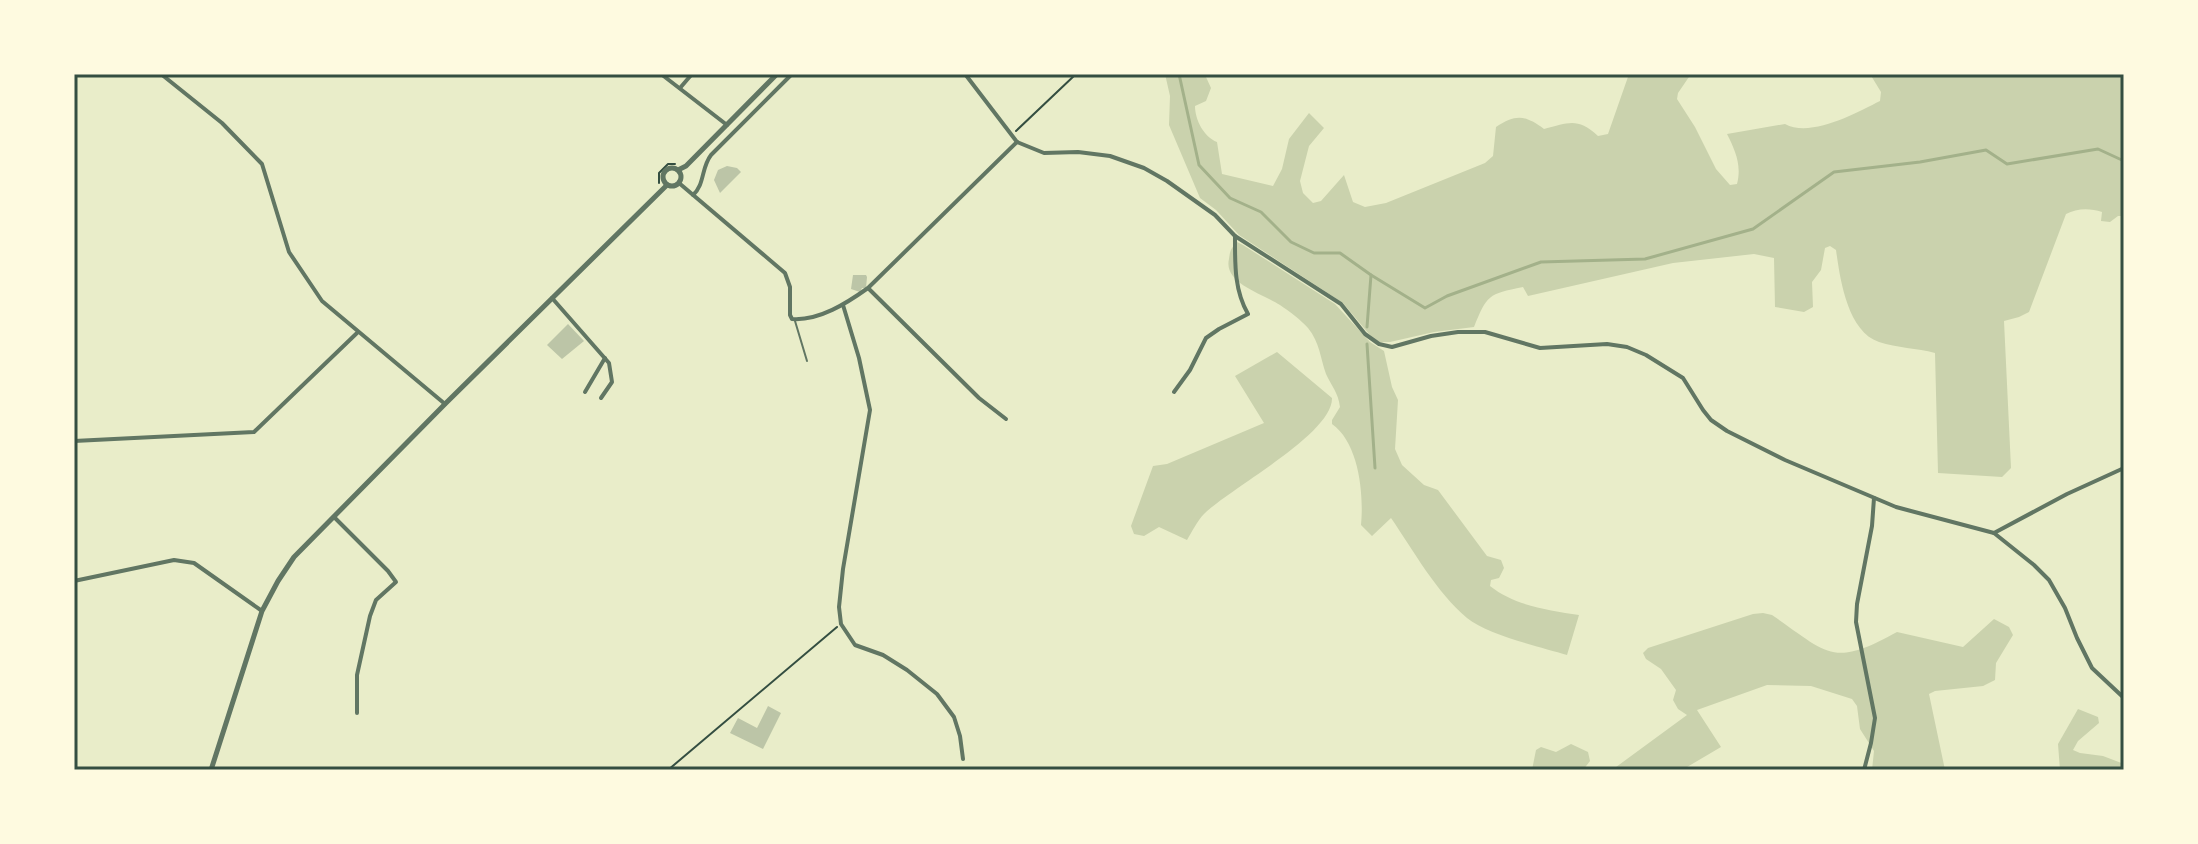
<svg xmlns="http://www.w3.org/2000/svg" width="2198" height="844" viewBox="0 0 2198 844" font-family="'Nunito Sans',sans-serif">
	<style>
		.green { fill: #cad2ad }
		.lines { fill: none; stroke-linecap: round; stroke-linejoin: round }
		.stream { stroke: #a3b18a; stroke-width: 3 }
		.building { fill: #bcc5a7 }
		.path { stroke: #344e41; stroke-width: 2 }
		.service { stroke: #617663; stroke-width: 2 }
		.minor { stroke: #617663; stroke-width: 4 }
		.tertiary { stroke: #617663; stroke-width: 5 }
		.neatline { fill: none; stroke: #344e41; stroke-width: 3 }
	</style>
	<rect width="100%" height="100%" fill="#e9edc9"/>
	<!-- green -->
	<g class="green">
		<path d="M1165,74H1203L1206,77L1211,88L1206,101L1195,106C1195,120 1204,137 1217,142L1222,174L1273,186L1282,169L1289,139L1309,113L1324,128L1309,146L1300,181L1303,193L1313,203L1321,201L1344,175L1353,202L1365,207L1386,203L1485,163L1493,156L1496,127C1516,114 1525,115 1544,129C1569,123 1577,117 1598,136L1608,134L1629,74H1691L1678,93L1677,99L1695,127L1716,169L1730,185L1737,184C1742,165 1735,150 1727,134L1785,124C1811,138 1856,113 1880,101L1881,92L1870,74H1926L1927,76L1931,74H2124V216H2118L2110,222L2101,221L2102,212C2090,208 2077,208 2066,214L2029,312L2019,317L2004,321L2011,468L2002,477L1938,473L1935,353C1917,348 1897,348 1879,342C1847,331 1840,278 1836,250L1830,246L1825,248L1821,270L1812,282L1813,307L1804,312L1775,307L1774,258L1754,254L1673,263L1528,296L1523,287C1488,294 1487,295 1474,327L1434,332L1390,342H1378L1369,334L1343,303L1239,235L1216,210L1200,198L1169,125L1170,96Z"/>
		<path d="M1237,242L1243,245L1335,304L1370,342L1384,351L1392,387L1398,400L1395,449L1402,465L1424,485L1438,490L1487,556L1501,560L1504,568L1499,578L1491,580L1490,586C1515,606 1548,610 1579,615L1567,655C1540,647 1488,635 1467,618C1437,593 1413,550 1391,518L1372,536L1361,525C1364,494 1359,443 1332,424V420L1340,407C1338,392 1332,387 1326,374C1320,357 1320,343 1308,328C1301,320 1289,311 1280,305C1263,294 1223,283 1229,259C1230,251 1231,248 1237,242Z"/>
		<path d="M1277,352L1332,398C1333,434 1230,488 1204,514C1197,521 1192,532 1187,540L1159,527L1144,536L1134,534L1131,526L1153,466L1167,464L1264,423L1235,376Z"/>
		<path d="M1763,613L1772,615C1829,654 1832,668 1897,632L1963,647L1994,619L2009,627L2013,635L1996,663L1995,680L1983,686L1935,691L1929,694L1945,770H1872L1874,751L1860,729L1857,706L1852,699L1811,686L1767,685L1697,710L1721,747L1682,770H1612L1687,715L1678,709L1673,700L1676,690L1661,669L1646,659L1643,653L1648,648L1753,614Z"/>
		<path d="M2078,709L2098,717L2099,723L2078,741L2073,750L2080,753L2103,756L2124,764V770H2060L2058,744Z"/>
		<path d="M1571,744L1588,752L1590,761L1583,770H1532L1536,750L1541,747L1556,752Z"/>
	</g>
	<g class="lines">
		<!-- stream -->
		<g class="stream">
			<path d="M1179,74L1199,165L1230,198L1261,212L1291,242L1314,253H1340L1371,275L1367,327"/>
			<path d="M1371,275L1425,308L1447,296L1541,262L1645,259L1753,229L1834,172L1920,162L1986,150L2007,164L2098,149L2124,161"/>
			<path d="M1367,344L1375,468"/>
		</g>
	</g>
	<!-- building -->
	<g class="building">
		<path d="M727,166L737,168L741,172L720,193L714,180L718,170Z"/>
		<path d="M853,275H866L867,277L866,288H862L860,292L851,289Z"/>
		<path d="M568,324L584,341L562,359L547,345Z"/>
		<path d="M768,706L781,713L763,749L730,733L738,718L757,728Z"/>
	</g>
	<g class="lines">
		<!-- path -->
		<g class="path">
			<path d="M1016,131L1076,74"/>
			<path d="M659,183V173L668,164H675"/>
			<path d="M668,770L837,627"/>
		</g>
		<!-- service -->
		<path class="service" d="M795,321L807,361"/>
		<!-- minor -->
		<g class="minor">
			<path d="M161,74L222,123L262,164L289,252L322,301L445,404"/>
			<path d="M661,74L727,125"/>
			<path d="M965,74L1017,142"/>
			<path d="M680,88L692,74"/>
			<path d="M1017,142L1044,153L1078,152L1110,156L1144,168L1167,181L1215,215L1235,236L1341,304L1365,334L1379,344L1392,347L1431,336L1458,332H1485L1540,348L1607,344L1627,347L1646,355L1683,378L1703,410L1711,420L1727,431L1785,460L1896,507L1994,533L2034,565L2049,580L2065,608L2077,638L2092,668L2124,698"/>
			<path d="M679,183L785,273L790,287V315L792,319C819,321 847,303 868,288L1017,142"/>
			<path d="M693,195C705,184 701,168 711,155L792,74"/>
			<path d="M869,289L979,398L1006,419"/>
			<path d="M552,298L609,363L612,382L601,398"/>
			<path d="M843,305L859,358L870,410L843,569L839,607L841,624L855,645L883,655L907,670L937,694L954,717L960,736L963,759"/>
			<path d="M585,392L605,358"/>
			<path d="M1174,392L1190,370L1206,338L1219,329L1248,314C1234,290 1235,263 1235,236"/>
			<path d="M74,441L254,432L357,333"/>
			<path d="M334,517L388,571L396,582L376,600L370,616L357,675V713"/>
			<path d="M1994,533L2067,494L2124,468"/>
			<path d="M74,581L174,560L194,563L262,611"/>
			<path d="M1864,770L1871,743L1875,718L1856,622L1857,604L1872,526L1874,498"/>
		</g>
		<!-- tertiary -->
		<g class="tertiary">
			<circle cx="672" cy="177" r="9"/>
			<path d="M678,170L686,166L777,74"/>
			<path d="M211,770L262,611L278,581L294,557L445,404L667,185"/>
		</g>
	</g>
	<!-- border -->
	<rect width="2198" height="844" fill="none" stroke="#fefae0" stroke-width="152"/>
	<rect x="76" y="76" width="2046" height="692" class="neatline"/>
</svg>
